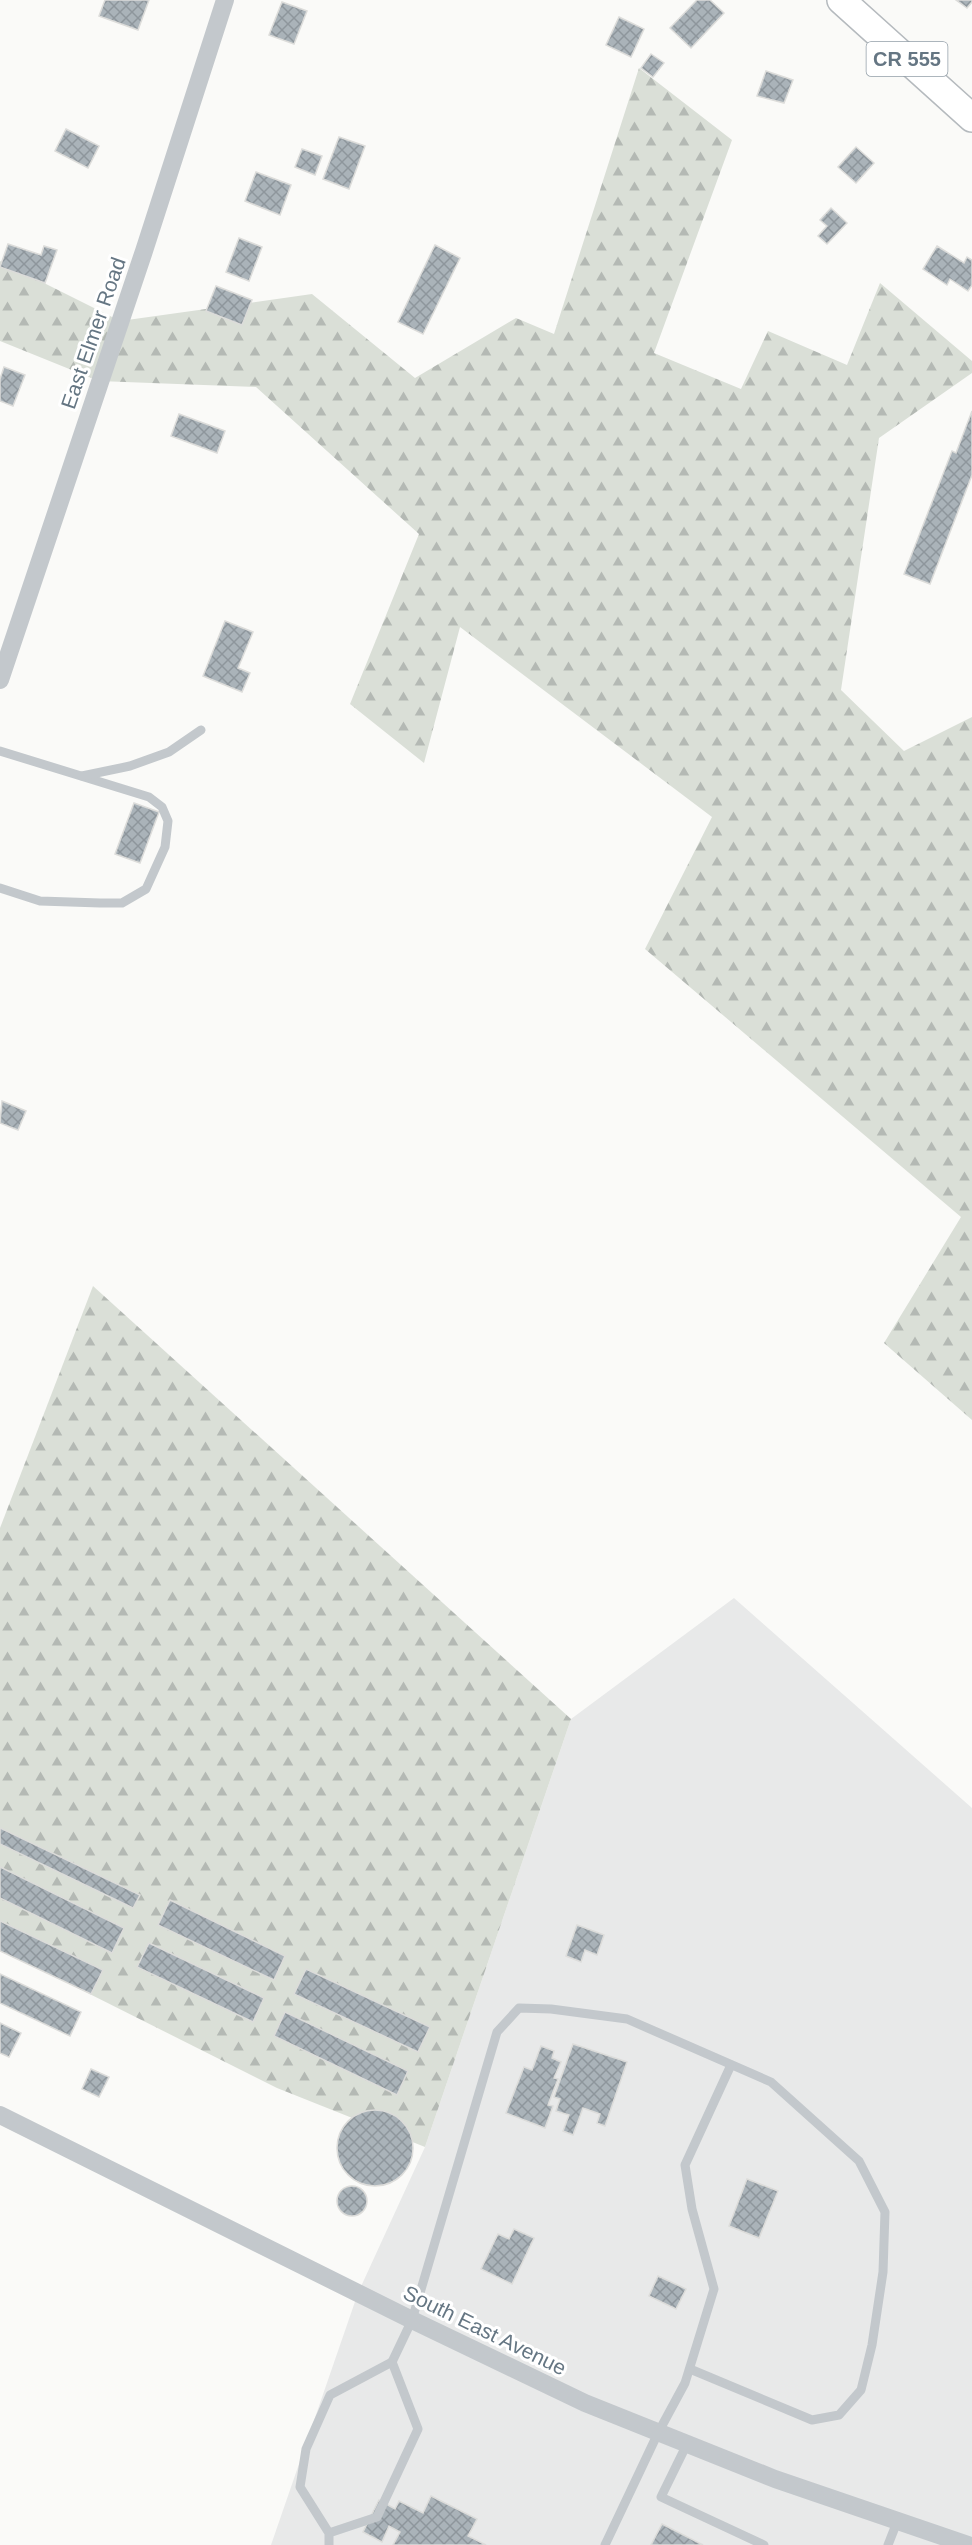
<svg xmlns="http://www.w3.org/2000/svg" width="972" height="2545" viewBox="0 0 972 2545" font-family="Arial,sans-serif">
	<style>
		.built { fill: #e8e9e9 }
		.forest { fill: url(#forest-firs) }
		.building { fill: url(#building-cross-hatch); stroke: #dcdcda; stroke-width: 1.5 }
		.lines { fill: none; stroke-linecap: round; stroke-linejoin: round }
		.primary-casing { stroke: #b5babe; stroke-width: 30 }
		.lane { stroke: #c3c8cc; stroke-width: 9 }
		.street { stroke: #c3c8cc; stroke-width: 18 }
		.primary { stroke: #fff; stroke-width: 27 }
		.labels { text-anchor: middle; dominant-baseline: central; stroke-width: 6; stroke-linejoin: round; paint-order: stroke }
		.shield { fill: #fff; stroke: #939fa8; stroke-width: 1.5 }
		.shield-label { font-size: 20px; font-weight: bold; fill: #657683 }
		.street-label { font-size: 21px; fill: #657683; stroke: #fff }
	</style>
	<defs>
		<pattern id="forest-firs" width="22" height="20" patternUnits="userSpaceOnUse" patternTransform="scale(1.5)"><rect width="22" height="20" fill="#dadfd7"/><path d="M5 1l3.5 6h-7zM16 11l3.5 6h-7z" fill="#b4b9b4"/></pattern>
		<pattern id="building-cross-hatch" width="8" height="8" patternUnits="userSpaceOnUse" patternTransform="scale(1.5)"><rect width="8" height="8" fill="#aab3b9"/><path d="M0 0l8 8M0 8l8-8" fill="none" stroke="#8e969c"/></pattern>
	</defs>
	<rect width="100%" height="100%" fill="#fafaf8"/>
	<!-- built -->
	<path class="built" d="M734,1598L972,1808V2545H271L358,2293L425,2147L571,1719Z"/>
	<!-- forest -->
	<g class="forest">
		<path d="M639,68L732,140L654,353L741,389L768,331L847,365L880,283L972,361V373L879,438L841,690L904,751L972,717V1420L884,1343L961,1217L645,949L712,817L460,627L424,763L350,704L419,534L256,387L99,381L0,341V261L120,321L312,294L415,378L516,318L554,334Z"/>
		<path d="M93,1286L571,1719L425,2147L277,2088L0,1949V1528Z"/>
	</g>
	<!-- building -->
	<g class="building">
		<path d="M105,0H149L138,30L99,16Z"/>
		<path d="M697,0H710L724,13L691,48L670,28Z"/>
		<path d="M956,0H972V2L967,8Z"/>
		<path d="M282,2L307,11L294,44L269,35Z"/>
		<path d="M619,17L644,29L631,57L606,45Z"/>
		<path d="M651,54L664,63L653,77L641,68Z"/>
		<path d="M766,71L793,80L784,103L757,96Z"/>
		<path d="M66,129L99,146L88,168L55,151Z"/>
		<path d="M339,137L365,146L349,189L323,179Z"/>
		<path d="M856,147L874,163L856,183L838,167Z"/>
		<path d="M302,149L322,156L315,175L295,167Z"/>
		<path d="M256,172L291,185L280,215L245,201Z"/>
		<path d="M831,208L847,223L827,244L818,236L827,226L820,220Z"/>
		<path d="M239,238L262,247L249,281L226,272Z"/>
		<path d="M8,244L41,255L44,246L57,250L45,283L0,267Z"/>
		<path d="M435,245L460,258L423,334L398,322Z"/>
		<path d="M937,246L964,263L967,257L972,260V285L968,291L950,279L947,285L923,269Z"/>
		<path d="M216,286L252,300L242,325L206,311Z"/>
		<path d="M4,367L25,375L13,406L0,401V379Z"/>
		<path d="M972,411V475L930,584L904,574L952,451L956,453Z"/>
		<path d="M179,414L225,431L217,453L171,436Z"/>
		<path d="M225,621L253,632L238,668L250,673L242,692L203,676Z"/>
		<path d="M134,803L159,812L140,863L115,854Z"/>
		<path d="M2,1101L26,1111L18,1130L0,1123Z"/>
		<path d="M0,1828L140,1895L133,1908L0,1844Z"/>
		<path d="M0,1867L124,1928L112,1953L0,1898Z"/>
		<path d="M170,1900L285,1956L274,1980L158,1925Z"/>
		<path d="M0,1921L103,1970L91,1994L0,1951Z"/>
		<path d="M577,1925L604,1935L597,1955L585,1950L581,1962L566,1956Z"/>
		<path d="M149,1943L264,1998L253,2022L137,1967Z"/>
		<path d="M306,1969L430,2027L418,2052L294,1994Z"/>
		<path d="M0,1974L81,2012L70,2036L0,2003Z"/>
		<path d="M285,2012L408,2071L397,2095L274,2036Z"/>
		<path d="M0,2023L21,2033L9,2057L0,2053Z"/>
		<path d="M573,2044L627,2062L605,2126L597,2123L600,2114L583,2108L573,2135L563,2131L569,2115L556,2111L560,2099L554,2097Z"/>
		<path d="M541,2046L554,2051L552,2058L561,2062L554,2078L558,2079L548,2105L553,2106L545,2128L506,2113L524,2067L532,2070Z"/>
		<path d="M91,2069L109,2077L99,2097L82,2089Z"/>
		<circle cx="375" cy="2148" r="38"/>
		<path d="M747,2179L778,2191L759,2238L729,2226Z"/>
		<circle cx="352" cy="2201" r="15"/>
		<path d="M514,2229L534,2238L512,2284L481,2269L498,2234L509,2239Z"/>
		<path d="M658,2276L686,2289L676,2309L649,2296Z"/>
		<path d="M431,2496L477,2519L468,2536L486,2545H393L400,2532L389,2526L382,2542L363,2532L379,2500L395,2509L399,2501L423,2513Z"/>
		<path d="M662,2524L703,2545H651Z"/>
	</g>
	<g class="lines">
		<defs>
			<path id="primary" d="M841,0L972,118"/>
		</defs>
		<!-- primary casing -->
		<use href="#primary" class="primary-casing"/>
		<!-- lane -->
		<g class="lane">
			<path d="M0,751L149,797L162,807L168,821L165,847L146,889L122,903H100L40,901L0,888"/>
			<path d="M82,776L130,766L169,752L201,730"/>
			<path d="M392,2362L412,2320L497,2032L519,2008L551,2009L627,2019L771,2082L859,2161L885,2212L883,2272L872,2345L861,2390L839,2415L812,2420L690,2369"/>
			<path d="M687,2444L661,2497L764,2545"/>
			<path d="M329,2545V2533L300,2487L306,2449L330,2395L392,2362L418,2429L377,2517L329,2533"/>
			<path d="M605,2545L658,2433L685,2383L714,2289L692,2209L685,2165L731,2065"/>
			<path d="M888,2545L897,2522"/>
		</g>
		<!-- street -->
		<g class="street">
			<path d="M0,680L144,251L225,0"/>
			<path d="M0,2115L412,2320L585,2403L775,2479L968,2545"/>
		</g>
		<!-- primary -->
		<use href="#primary" class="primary"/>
	</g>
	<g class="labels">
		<!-- shield labels -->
		<rect class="shield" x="866.5" y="42" width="81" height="34" rx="4.5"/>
		<g class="shield-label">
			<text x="907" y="59">CR 555</text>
		</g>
		<!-- street labels -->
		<g class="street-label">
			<text transform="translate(93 333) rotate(-71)">East Elmer Road</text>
			<text transform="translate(485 2330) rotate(26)">South East Avenue</text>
		</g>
	</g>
</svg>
